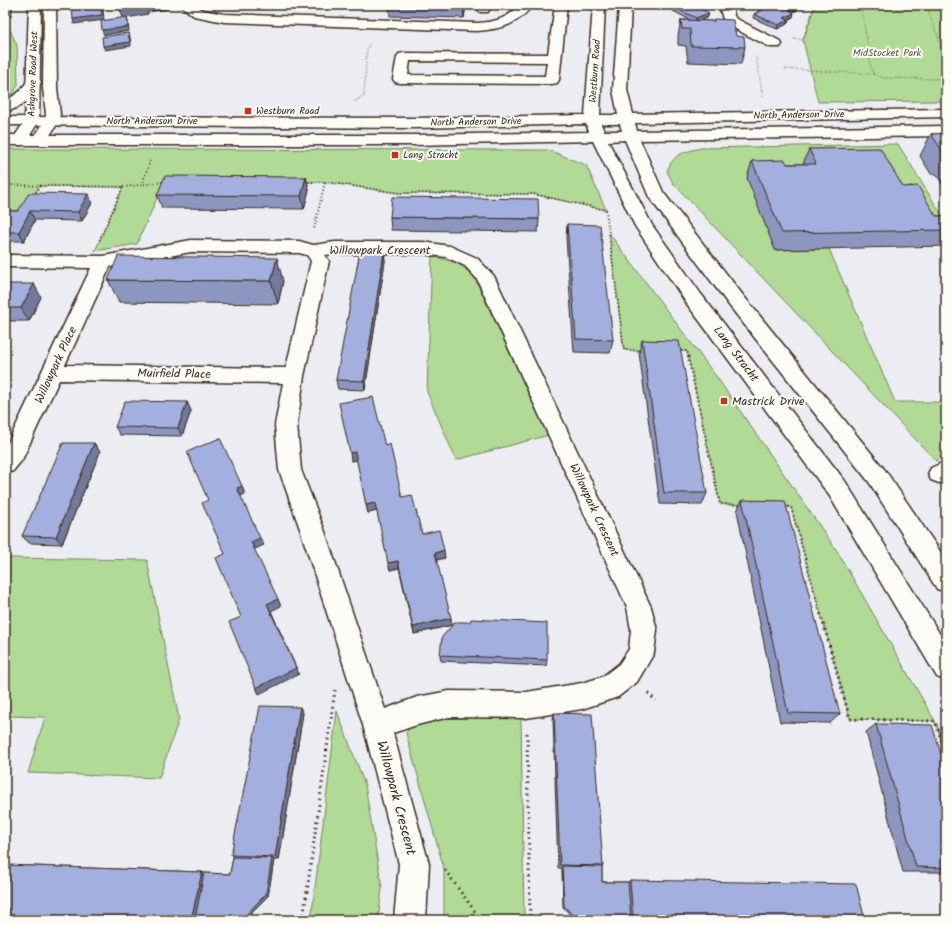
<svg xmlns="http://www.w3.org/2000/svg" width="951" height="925" viewBox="0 0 951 925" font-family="Kalam,sans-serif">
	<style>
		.green { fill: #b1da97; stroke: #76825a }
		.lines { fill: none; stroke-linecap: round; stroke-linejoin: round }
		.minor-casing { stroke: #3b2a1e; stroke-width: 3 }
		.major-casing { stroke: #3b2a1e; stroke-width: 3 }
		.path-far3 { stroke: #3b2a1e; stroke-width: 1.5; stroke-dasharray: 0.5 2; stroke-linecap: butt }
		.path-far2 { stroke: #3b2a1e; stroke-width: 2; stroke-dasharray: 1 2.5; stroke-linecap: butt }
		.path-far1 { stroke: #3b2a1e; stroke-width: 2.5; stroke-dasharray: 1 3; stroke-linecap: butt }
		.path { stroke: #3b2a1e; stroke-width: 3; stroke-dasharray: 1.5 4; stroke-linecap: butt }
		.minor { fill: #fdfcf7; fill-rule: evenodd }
		.major { fill: #fdfcf7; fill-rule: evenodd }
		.wall { fill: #8c96bf; stroke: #3b2a1e }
		.shaded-wall { fill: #727a9b; stroke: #3b2a1e }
		.building { fill: #a3afde; stroke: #3b2a1e }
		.poi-dot { fill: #c8321e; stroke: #fdfcf7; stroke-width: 1.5 }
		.labels { text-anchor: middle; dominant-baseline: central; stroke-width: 4; stroke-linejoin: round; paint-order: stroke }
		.far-park-label { font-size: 10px; fill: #58563c; stroke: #fdfcf7 }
		.far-street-label { font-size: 10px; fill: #3b2a1e; stroke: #fdfcf7 }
		.far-poi-label { font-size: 10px; fill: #3b2a1e; stroke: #fdfcf7; text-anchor: start }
		.street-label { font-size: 12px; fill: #3b2a1e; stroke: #fdfcf7 }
		.poi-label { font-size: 12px; fill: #3b2a1e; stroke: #fdfcf7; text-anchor: start }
		.near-street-label { font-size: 14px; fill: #3b2a1e; stroke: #fdfcf7 }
	</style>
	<rect width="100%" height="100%" fill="#ebedf2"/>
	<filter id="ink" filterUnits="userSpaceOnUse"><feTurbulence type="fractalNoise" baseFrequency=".025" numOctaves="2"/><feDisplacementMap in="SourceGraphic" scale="8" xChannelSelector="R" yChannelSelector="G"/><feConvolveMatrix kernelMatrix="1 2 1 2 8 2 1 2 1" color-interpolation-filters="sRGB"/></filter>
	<g filter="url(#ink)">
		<!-- green -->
		<g class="green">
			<path d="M815,5H946V101L818,102L803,40Z"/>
			<path d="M10,30L17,45L18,85L10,98L5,100V35Z"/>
			<path d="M898,144L946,222L775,250L829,249L895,402H946V455L936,461L673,183L667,171C674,153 684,152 701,148Z"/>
			<path d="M5,149L548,150L586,165L606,210L533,194L399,193L325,182H164L137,244L95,251L123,187L40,186L20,218H5Z"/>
			<path d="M609,233L718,379L837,551L935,721L946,745V754L935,721L850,719L791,507L720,504L687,351L624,350Z"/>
			<path d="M432,256L457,263L473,275L549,435L456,460L427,392Z"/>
			<path d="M7,558L147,560L179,719L159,778L28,773L45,717L5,716V563Z"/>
			<path d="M337,711L365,785L382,888L378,920H311Z"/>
			<path d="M454,716L521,718L524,920H444V869L406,733L412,725Z"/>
		</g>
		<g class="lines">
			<defs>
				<g id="minor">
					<path d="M5,5H12L10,16L5,17Z"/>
					<path d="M29,5H41L39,121L25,143L20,145L15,143L12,140L25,121Z"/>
					<path d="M44,5H56L57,88L60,114L59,121L45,143L40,145L35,143L32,140L45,121L46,114L43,88Z"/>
					<path d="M180,5H195L203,10L224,14L477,23C494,22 508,19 519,5H532C519,25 500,29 477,31L224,22L194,16Z"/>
					<path d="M479,5H491L488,12H480L478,9Z"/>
					<path d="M555,5H567L559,80L557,83L552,84L400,83L395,82L393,79L397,57L399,54L404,53L548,54ZM410,61L547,62L545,76L408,75Z"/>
					<path d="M719,5H731L735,18L780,41L782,44L780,47H770L724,23Z"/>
					<path d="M191,240L299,241L313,245L335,242H423L450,246L477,258L494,276L651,607L657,630L654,653L637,682L618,697L582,709L526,718L449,717L417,725L393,733L429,864L426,920H394L399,864L363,725L300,529L279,470L275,425L283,383L59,380L22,460L13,471L5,474V449L91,268L5,267V255L103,256ZM191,252L299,253L307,255L311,261L286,368L65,365L110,267ZM335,254H423L446,257L465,266L477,279L627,607L631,630L629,649L619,664L602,677L582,683L526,692L449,691L417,697L385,709L324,529L301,470L297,425L304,376L329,261L325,255Z"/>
					<path d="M946,461V481L939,483L931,480L928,474L931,468Z"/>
				</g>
				<g id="major">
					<path d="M593,5H605L600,115H618L613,90L619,5H631L627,90L633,114L946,109V117L635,123L637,131L946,126V136L640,140L663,192L742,294L885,470L946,560V592L937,589L869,482L728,304L649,197L625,140L608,141L652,225L701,294L845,481L946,644V681L937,677L829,495L687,304L635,226L593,141L413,145H5V135H413L589,132L586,124L413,128L5,125V117L413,118L585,115ZM601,124H620L622,131H604Z"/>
					<path d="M34,78L39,79L41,82C33,97 22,108 5,112V102L20,91L29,79Z"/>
				</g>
			</defs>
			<!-- minor casing -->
			<use href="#minor" class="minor-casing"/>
			<!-- major casing -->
			<use href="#major" class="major-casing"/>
			<!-- path-far3 -->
			<g class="path-far3">
				<path d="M861,5L871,68L874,74L883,78L946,79"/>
				<path d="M926,5L946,59"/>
				<path d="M794,39L803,40L815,5"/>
				<path d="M756,57L763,97"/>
				<path d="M785,69L873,74"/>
				<path d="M355,101L364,96L367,48L370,43"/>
			</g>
			<!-- path-far2 -->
			<g class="path-far2">
				<path d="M305,182H325L314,229"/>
				<path d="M325,182L399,193L533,194L606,210L624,350L643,351"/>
				<path d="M5,185L123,187L99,241"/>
				<path d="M142,185L150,161"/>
				<path d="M123,187L164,182"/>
				<path d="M34,195L40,186"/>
				<path d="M678,351H687L689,358"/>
			</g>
			<!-- path-far1 -->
			<g class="path-far1">
				<path d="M688,357L720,504L741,505"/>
				<path d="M784,507H791L819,609"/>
			</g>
			<!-- path -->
			<g class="path">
				<path d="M819,608L850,719L935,721L946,754"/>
				<path d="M648,693L656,701"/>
				<path d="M527,733L530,920"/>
				<path d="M445,870L481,920"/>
				<path d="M303,920L335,690"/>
			</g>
			<!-- minor -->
			<use href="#minor" class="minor"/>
			<!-- major -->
			<use href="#major" class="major"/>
		</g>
		<!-- wall -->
		<g class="wall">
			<path d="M389,5H466L464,18L390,16Z"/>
			<path d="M678,5H706V7L701,9L708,17L699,21H714V19L736,36L745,47L741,64L688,62L686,46L678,45V36L681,20H690L673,11L674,7Z"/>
			<path d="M797,5V10L793,12V17L788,20H789L787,24L777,29L753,18L754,14L759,11H758L760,7L798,5Z"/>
			<path d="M946,133V190L936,174H931L920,156L931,134Z"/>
			<path d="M809,149L903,187L936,216H946V246L775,250L747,178L752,161L787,164H803Z"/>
			<path d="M306,177L309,190L304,209L162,208L157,195Z"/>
			<path d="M92,203L82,221L35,220L24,241H5V211H18Z"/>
			<path d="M390,217L539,219L538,232L391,230Z"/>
			<path d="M567,224L613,340L610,353L574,352L566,238Z"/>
			<path d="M384,252L385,261L365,390L338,389L336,380Z"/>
			<path d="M108,280L283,281L278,304L119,302Z"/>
			<path d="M5,284L41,297L29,321H5Z"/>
			<path d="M642,340L707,493L702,505L660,504L639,353Z"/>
			<path d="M187,402L191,411L182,436L120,435L115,427Z"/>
			<path d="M94,443L100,452L62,544L29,543L22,536Z"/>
			<path d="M385,446L402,497L422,534L445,558L436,560L452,625L414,634L399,568L390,570L377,511L368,513L357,460L351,461Z"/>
			<path d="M742,500L840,714L830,723L780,722L737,511Z"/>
			<path d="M470,622L547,660L546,666L441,661L440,655Z"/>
			<path d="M303,713L279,860H274L268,896L244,920H56L5,918V865L202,872L204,873L230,874L233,857L231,855Z"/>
			<path d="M554,713L603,866L602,867V882H628L630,880L865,920H575L563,907L562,868H558L553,719Z"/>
			<path d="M876,724L946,770V872H903L866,732Z"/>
		</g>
		<!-- shaded-wall -->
		<g class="shaded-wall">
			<path d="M101,5L103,10L104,20L74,24L73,19Z"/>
			<path d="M123,5H167L168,9L148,12V14L127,18L128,22L129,31L104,35L102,30L123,18L119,6Z"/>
			<path d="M463,5H466L464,18Z"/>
			<path d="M701,5H706V7L696,11L697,7Z"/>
			<path d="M798,6L797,10L787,15L789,10Z"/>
			<path d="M709,13L708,17L695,23L696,18Z"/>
			<path d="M794,13L793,17L783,22L784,18Z"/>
			<path d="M789,20L787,24L777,29L778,25Z"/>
			<path d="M128,33L130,37L131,46L105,50L103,46Z"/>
			<path d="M306,177L309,190L304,209L301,196Z"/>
			<path d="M88,194L92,203L82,221L78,212Z"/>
			<path d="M30,211L35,220L24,241L19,232Z"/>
			<path d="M384,252L385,261L365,390L364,381Z"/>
			<path d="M277,258L283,281L278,304L271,281Z"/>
			<path d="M34,284L41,297L29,321L21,308Z"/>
			<path d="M187,402L191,411L182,436L178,428Z"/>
			<path d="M94,443L100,452L62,544L56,537Z"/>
			<path d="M355,452L357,460L351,461L350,453Z"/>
			<path d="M242,486L245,494L241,496L237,488Z"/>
			<path d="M375,503L377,511L368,513L366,505Z"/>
			<path d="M260,538L264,545L255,549L251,542Z"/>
			<path d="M444,550L445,558L435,560V553Z"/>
			<path d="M398,561L399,568L390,570L388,563Z"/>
			<path d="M278,599L281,606L271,611L299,674L259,694L256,688L267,604Z"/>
			<path d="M451,618L452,625L414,634L413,627Z"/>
			<path d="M300,707L303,713L279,860L275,857Z"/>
			<path d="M272,858L274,860L268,896L244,920H241Z"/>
			<path d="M202,872L207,875L195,919L197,920H191Z"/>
		</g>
		<!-- building -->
		<g class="building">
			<path d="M101,5L102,15L73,19L72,9Z"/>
			<path d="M678,5H701L697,7L709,13L696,18L674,7Z"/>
			<path d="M763,5H796L798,6L789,10L794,13L784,18L789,20L778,25L754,14L765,9L760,7Z"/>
			<path d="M127,17L128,27L102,30L101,21Z"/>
			<path d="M714,19L733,20L736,36L744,37L745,47L691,46L690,29H682L681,20L714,21Z"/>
			<path d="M128,33L130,42L103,46L102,37Z"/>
			<path d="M946,133V152H943L931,134Z"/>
			<path d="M880,148L903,187L918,186L936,216H946V230L782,233L752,161L785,160L787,164H816L809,149Z"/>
			<path d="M165,176L306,177L301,196L157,195Z"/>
			<path d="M29,193L88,194L78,212L30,211L19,232H5V211H18Z"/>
			<path d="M392,197L538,199L539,219L390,217Z"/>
			<path d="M567,224L600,225L613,340L576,339Z"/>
			<path d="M360,251L384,252L364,381L336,380Z"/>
			<path d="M118,256L277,258L271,281L108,280Z"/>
			<path d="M5,284H34L21,308H5Z"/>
			<path d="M642,340L679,341L707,493H664Z"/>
			<path d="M373,397L385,446L390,444L402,497L412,495L422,534L439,530L444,550L435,553L451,618L413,627L398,561L388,563L375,503L366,505L355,452L350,453L339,403Z"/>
			<path d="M125,401L187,402L178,428L115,427Z"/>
			<path d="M220,438L242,486L237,488L260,538L251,542L278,599L267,604L296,668L256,688L229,622L241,617L216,558L225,554L202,503L208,500L187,452Z"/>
			<path d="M63,443H94L56,537L22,536Z"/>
			<path d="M742,500L785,501L840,714L788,713Z"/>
			<path d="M471,619L547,623V660L440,655L442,637L455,622H470Z"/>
			<path d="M260,706L300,707L275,857L231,855Z"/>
			<path d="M554,713L592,714L603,866L560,865Z"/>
			<path d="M876,724L932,725L946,770V868L916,867Z"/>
			<path d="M233,857L272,858L266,894L241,920L195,919L204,873L230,874Z"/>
			<path d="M5,865L202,872L191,920H111L5,916Z"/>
			<path d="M562,866L602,867V882H628L631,920H577L564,906Z"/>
			<path d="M630,880L856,884L865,920H633Z"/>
		</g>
	</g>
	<!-- markers -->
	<g class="poi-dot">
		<rect x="244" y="107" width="8" height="8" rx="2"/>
		<rect x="391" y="151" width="8" height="8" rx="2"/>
		<rect x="720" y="397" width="8" height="8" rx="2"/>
	</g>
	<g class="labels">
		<!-- far-park labels -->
		<g class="far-park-label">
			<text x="887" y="53">MidStocket Park</text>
		</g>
		<!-- far-street labels -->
		<g class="far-street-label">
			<text transform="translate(595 71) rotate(-86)">Westburn Road</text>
			<text transform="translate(33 74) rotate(-88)">Ashgrove Road West</text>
			<text transform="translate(799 115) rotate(-1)">North Anderson Drive</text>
			<text x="152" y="121">North Anderson Drive</text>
			<text transform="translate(476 122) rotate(-1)">North Anderson Drive</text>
		</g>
		<!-- far-poi labels -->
		<g class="far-poi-label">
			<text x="256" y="111">Westburn Road</text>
			<text x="403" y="155">Lang Stracht</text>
		</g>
		<!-- street labels -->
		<g class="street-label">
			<text x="380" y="250">Willowpark Crescent</text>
			<text transform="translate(736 354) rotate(53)">Lang Stracht</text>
			<text transform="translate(56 365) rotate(-65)">Willowpark Place</text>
			<text transform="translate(174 374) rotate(1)">Muirfield Place</text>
			<text transform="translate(594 510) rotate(65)">Willowpark Crescent</text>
		</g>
		<!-- poi labels -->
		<g class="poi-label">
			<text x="732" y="401">Mastrick Drive</text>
		</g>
		<!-- near-street labels -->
		<g class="near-street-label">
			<text transform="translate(396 798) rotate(75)">Willowpark Crescent</text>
		</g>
	</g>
	<!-- margin -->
	<rect width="951" height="925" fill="none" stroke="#fdfcf7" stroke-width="20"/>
	<rect x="10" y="10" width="931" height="905" fill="none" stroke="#3b2a1e" stroke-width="1.5" filter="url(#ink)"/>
</svg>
